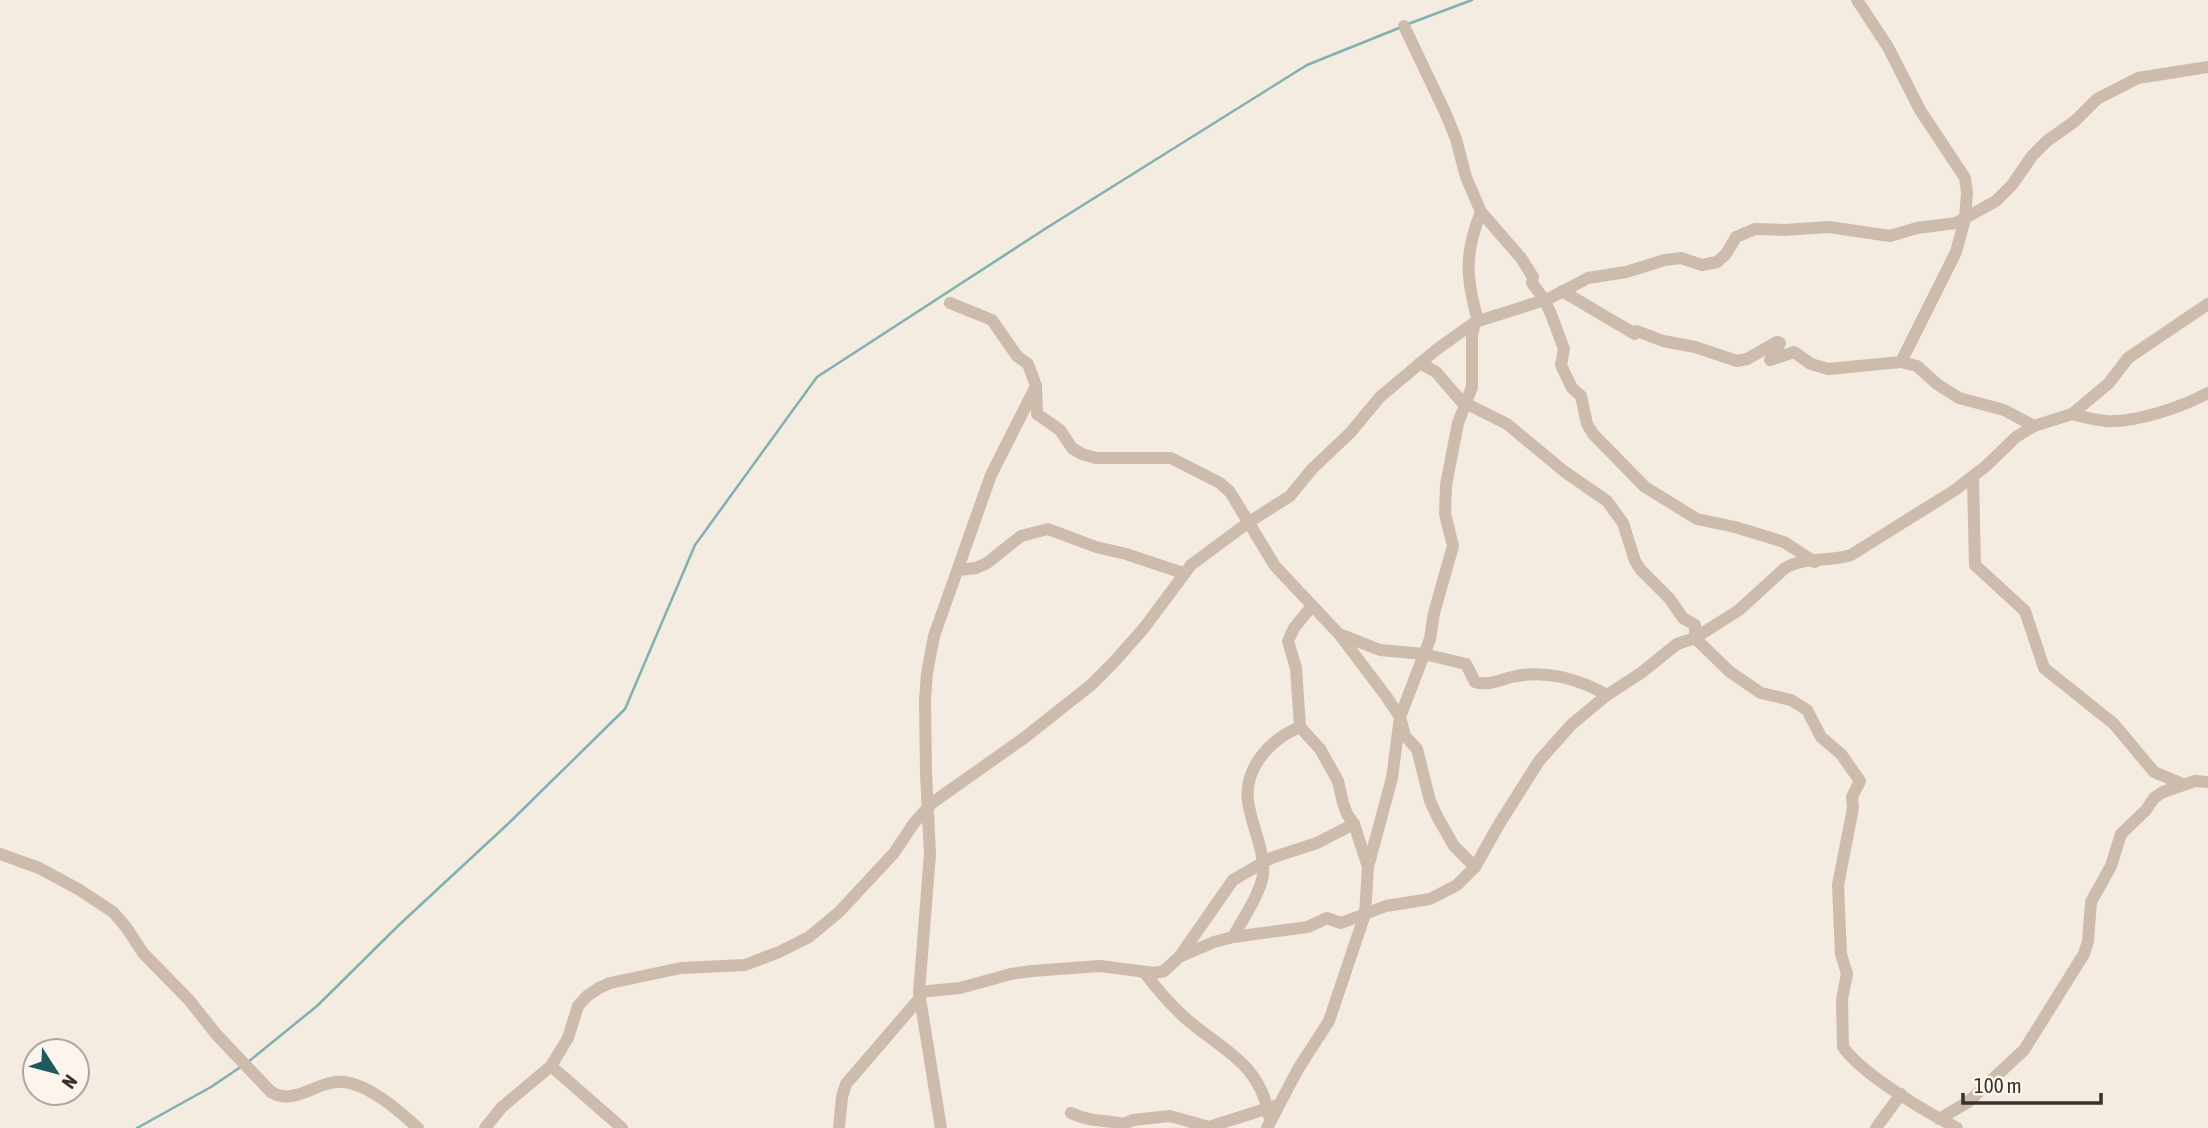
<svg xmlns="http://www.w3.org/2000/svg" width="2208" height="1128" viewBox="0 0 2208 1128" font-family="'Asap Condensed',sans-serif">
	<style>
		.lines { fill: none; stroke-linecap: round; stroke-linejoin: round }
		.stream { stroke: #7fb0b2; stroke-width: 2.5 }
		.minor { stroke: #cdbbac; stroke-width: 12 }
	</style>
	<rect width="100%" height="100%" fill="#f4ebe1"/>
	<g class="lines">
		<!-- stream -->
		<g class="stream">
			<path d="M1408,24L1472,0"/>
			<path d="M248,1062L317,1006L400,924L511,821L625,709L695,545L817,377L1048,227L1307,65L1399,28"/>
			<path d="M137,1128L211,1087L242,1066"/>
		</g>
		<!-- minor -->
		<g class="minor">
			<path d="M1404,26L1445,112L1456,139L1466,177L1481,212L1521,258L1533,277L1532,283L1544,299L1551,314L1564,349L1561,365L1572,388L1581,396L1587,424L1593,434L1645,487L1697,519L1735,527L1784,542L1815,562"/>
			<path d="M1562,291L1635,334L1637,331L1663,341L1695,347L1737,361L1747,359L1777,342L1780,343L1770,360L1794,352L1811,364L1828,369L1901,362L1956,252L1965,219L1967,193L1965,178L1920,110L1888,47L1857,0"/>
			<path d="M1478,321C1466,278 1464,254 1481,212"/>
			<path d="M1901,362L1917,366L1937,384L1959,398L2004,410L2034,426"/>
			<path d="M1420,363L1436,372L1461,401L1507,424L1565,472L1607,501L1623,523L1635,561L1641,570L1669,598L1683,618L1695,625V638L1730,672L1749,685L1761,693L1791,700L1807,710L1821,737L1841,754L1860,781L1852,797L1853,808L1838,885L1841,954L1847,974L1842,999L1843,1047C1863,1075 1926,1112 1957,1128"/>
			<path d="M1036,386L1037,414L1060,430L1072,448L1082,454L1096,458H1171L1220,483L1230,492L1275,566L1339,634L1386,696L1400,717L1405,736L1417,749L1430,801L1438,818L1454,846L1475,867"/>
			<path d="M2072,414C2083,417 2094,420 2106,421C2135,423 2182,407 2208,393"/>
			<path d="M1973,477L1975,565L2025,611L2044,668L2114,724L2154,772L2183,784"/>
			<path d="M958,570L976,568L987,563L1021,536L1048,529L1096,547L1126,554L1183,573"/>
			<path d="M1312,606L1294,628L1288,641L1296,668L1300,727L1320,749L1338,781L1343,803L1347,814L1354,824L1368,867"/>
			<path d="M1342,635L1380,650L1424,654L1466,664L1475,682C1489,686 1499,680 1512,677C1544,669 1579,679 1607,695"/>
			<path d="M0,854L39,868L78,889L113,912L126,927L143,953L189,1000L216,1034L271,1092C296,1107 318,1079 344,1082C370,1085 399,1111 418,1128"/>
			<path d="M1233,937C1242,920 1261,893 1263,874C1265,850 1251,825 1248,801C1244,767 1271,739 1300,727"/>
			<path d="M1180,956L1233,880L1271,858L1317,843L1354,824"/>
			<path d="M1144,972C1156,988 1169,1003 1184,1017C1220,1049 1260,1062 1269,1116"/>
			<path d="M919,992L960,988L1011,974L1032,971L1100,966L1154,973L1164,971L1179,957L1214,942L1233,937L1308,927L1327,918L1341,923L1386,906L1430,899L1457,885L1475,867L1498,826L1539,761L1571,725L1607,695L1641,673L1677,644L1695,638L1739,610L1785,568C1803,557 1830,562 1851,555L1955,490L1986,466L2016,437L2034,426L2072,414L2109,383L2128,358L2208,304"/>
			<path d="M551,1066L622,1128"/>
			<path d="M1071,1113C1092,1123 1104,1119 1124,1124L1133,1120L1170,1116L1209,1127L1278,1105"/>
			<path d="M1939,1119L1968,1102L2024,1050L2084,954L2088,941L2091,902L2111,866L2121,834L2146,810L2154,798L2163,792L2195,781L2208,782"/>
			<path d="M485,1128L502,1107L551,1066L568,1038L578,1006L587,996L599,988L610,983L681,968L745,965L779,952L809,937L839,912L894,853L914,823L932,803L1024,738L1091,685L1114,662L1144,628L1191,565L1249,522L1290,496L1312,469L1350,433L1380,397L1436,350L1475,322L1548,299L1588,278L1626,272L1665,260L1681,258L1702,265L1717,262L1726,254L1736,237L1755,229L1784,230L1829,227L1890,236L1917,228L1956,223L1996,201L2012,185L2032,156L2047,141L2075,121L2097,99L2138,78L2208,67"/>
			<path d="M839,1128L842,1097L846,1084L919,999"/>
			<path d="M941,1128L919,992L930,854L926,774L925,700L927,673L934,636L991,475L1036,386L1028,364L1017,356L992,320L950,303"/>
			<path d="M1267,1128L1298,1069L1329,1021L1365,914L1368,867L1392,778L1400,717L1430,639L1434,613L1453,546L1445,514L1446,485L1458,423L1472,387V336L1475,322"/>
			<path d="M1876,1128L1901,1094"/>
		</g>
	</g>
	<!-- north arrow -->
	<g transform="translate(56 1072) rotate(126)"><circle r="33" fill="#fbf5ee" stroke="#aea6a0" stroke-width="2"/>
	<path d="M0-5L12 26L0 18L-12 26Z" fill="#1f5a5e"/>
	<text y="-10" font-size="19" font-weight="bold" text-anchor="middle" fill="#3b302b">N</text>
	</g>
	<!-- scale -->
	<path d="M1963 1093v10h138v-10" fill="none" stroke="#3b302b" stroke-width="3.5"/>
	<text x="1974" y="1093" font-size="21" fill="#3b302b" stroke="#fbf5ee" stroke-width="5" paint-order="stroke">100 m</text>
</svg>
